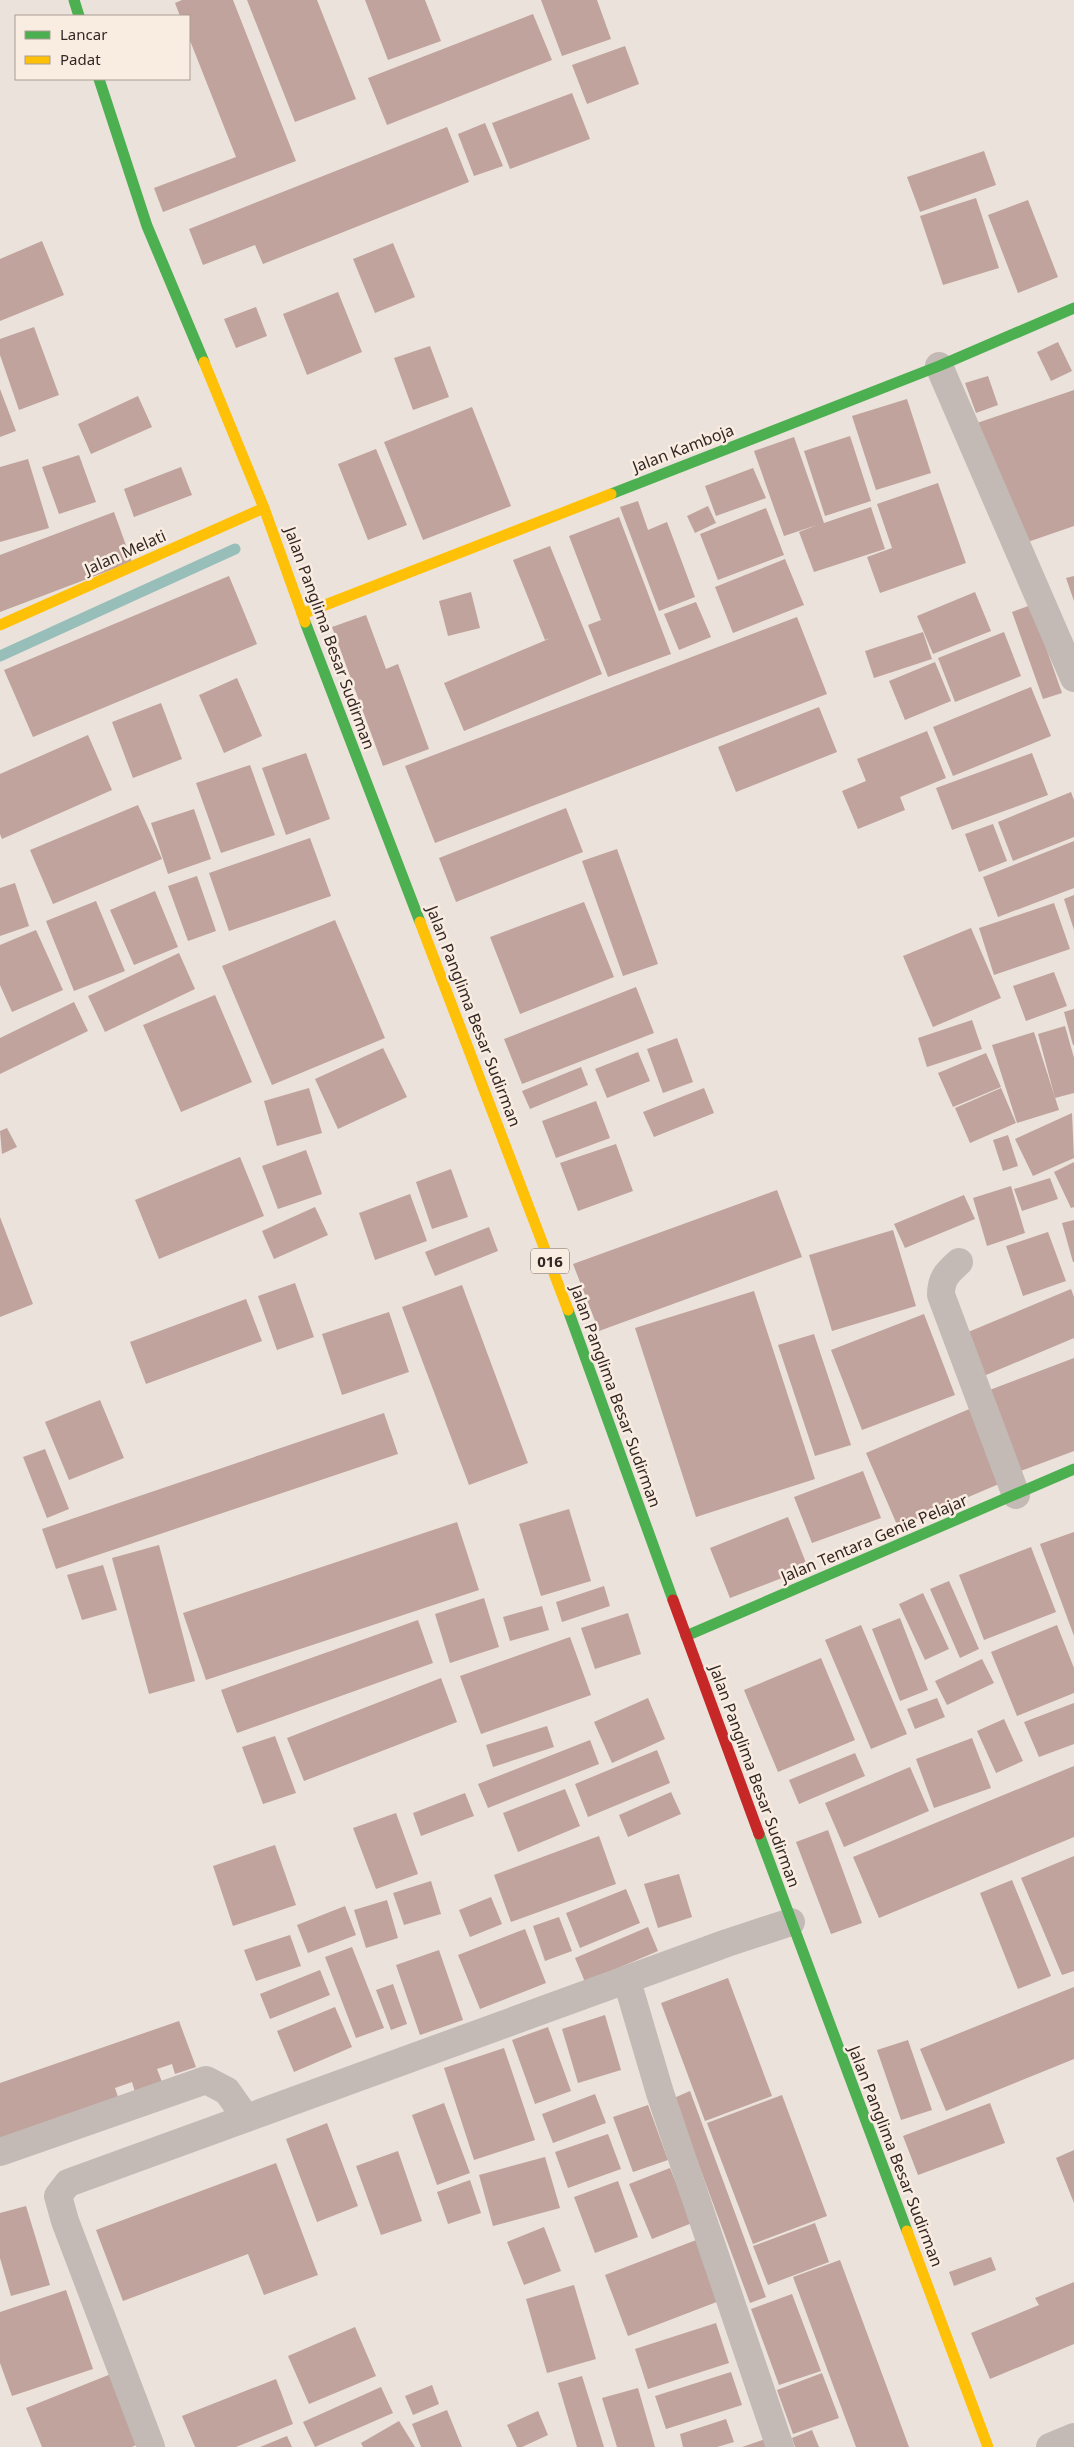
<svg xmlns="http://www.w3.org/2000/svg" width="1074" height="2447" viewBox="0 0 1074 2447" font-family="'Noto Sans',sans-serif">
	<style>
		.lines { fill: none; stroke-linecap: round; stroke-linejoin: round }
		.stream { stroke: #98beb9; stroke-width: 11 }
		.building { fill: #bfa39c }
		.street { stroke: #c3bab6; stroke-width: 28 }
		.fast { stroke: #4caf50; stroke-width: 11 }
		.slow { stroke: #ffc107; stroke-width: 11 }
		.jam { stroke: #c62828; stroke-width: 11 }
		.labels { text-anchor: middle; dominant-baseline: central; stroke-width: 5; stroke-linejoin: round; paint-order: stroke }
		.shield { fill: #f9ece1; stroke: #6e625d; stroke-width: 1 }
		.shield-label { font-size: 15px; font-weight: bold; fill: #332724 }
		.street-label { font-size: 16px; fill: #332724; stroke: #f9ece1 }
	</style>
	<rect width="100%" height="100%" fill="#ebe2db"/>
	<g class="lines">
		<!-- stream -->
		<path class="stream" d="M0,656L235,549"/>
	</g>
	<!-- building -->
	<g class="building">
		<path d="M182,0H233L296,161L163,212L154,188L236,157L189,38V16H180L175,3Z"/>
		<path d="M247,0H317L356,99L295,122Z"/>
		<path d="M365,0H425L441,41L388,60Z"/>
		<path d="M541,0H597L611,39L562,56Z"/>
		<path d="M533,14L552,60L387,125L368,78Z"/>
		<path d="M625,46L639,84L587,104L572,65Z"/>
		<path d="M572,93L590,139L510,169L492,123Z"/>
		<path d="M485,123L503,166L474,176L458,134Z"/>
		<path d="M447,127L469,182L263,264L255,245L203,265L189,229Z"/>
		<path d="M984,151L996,185L920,212L907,177Z"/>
		<path d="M976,198L999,268L943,285L920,216Z"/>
		<path d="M1028,200L1058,277L1018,293L988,215Z"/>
		<path d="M42,241L64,295L0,321V259Z"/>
		<path d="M393,243L415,297L375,313L353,259Z"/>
		<path d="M338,292L362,352L307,375L283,314Z"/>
		<path d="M256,307L267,336L236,348L224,319Z"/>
		<path d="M34,327L59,395L19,410L0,355V339Z"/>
		<path d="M1058,342L1072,371L1051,381L1037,352Z"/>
		<path d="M430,346L449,397L413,410L394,358Z"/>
		<path d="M988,376L998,405L976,413L965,383Z"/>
		<path d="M0,389L16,431L0,437Z"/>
		<path d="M1074,390V526L1019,545L977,423Z"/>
		<path d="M138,396L152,427L91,454L78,424Z"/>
		<path d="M907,399L931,473L876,490L852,416Z"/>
		<path d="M472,407L511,506L423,540L384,442Z"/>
		<path d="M850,436L871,501L825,516L804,451Z"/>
		<path d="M794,437L824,523L871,507L885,549L814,572L799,532L817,525L784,536L754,451Z"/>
		<path d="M376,449L407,525L368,540L338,464Z"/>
		<path d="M79,455L96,502L59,514L42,467Z"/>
		<path d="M28,459L49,528L0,542V467Z"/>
		<path d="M181,467L192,495L134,517L124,489Z"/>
		<path d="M753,468L766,498L716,516L705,486Z"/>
		<path d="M938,483L966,563L880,593L867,557L892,548L877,504Z"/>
		<path d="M638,501L648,530L667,522L695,597L659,611L620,507Z"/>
		<path d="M708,506L716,523L695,533L687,516Z"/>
		<path d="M766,508L784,555L718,580L700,534Z"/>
		<path d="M114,512L132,562L0,612V555Z"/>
		<path d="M619,517L671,654L608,677L588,625L601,620L569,536Z"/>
		<path d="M550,546L602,674L464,731L444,683L551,638L545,640L513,560Z"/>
		<path d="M785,559L804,605L733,633L715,587Z"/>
		<path d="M229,576L257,644L33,737L4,670Z"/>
		<path d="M1074,576V601L1066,578Z"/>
		<path d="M471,592L480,628L448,636L439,601Z"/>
		<path d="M975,592L991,631L933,654L917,616Z"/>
		<path d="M696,602L711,637L679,650L664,614Z"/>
		<path d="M1031,605L1062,693L1043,699L1012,612Z"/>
		<path d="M366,615L386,669L398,664L429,749L383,766L332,627Z"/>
		<path d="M797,617L827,694L435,843L405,766Z"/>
		<path d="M923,632L932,659L874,678L865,651Z"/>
		<path d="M1004,632L1021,676L955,702L938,658Z"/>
		<path d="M935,662L951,701L905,720L889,681Z"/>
		<path d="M237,678L262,736L224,753L199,695Z"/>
		<path d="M1031,687L1051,736L953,776L933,727Z"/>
		<path d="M161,703L182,759L133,778L112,722Z"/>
		<path d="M819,707L837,752L736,792L718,747Z"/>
		<path d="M927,731L946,778L900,797L905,810L858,829L842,791L866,781L857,759Z"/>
		<path d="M88,735L112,790L2,839L0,834V774Z"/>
		<path d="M306,753L330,819L286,835L262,768Z"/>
		<path d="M1032,753L1048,795L952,830L936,788Z"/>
		<path d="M250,765L275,835L221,853L196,783Z"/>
		<path d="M1071,792L1074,800V837L1013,861L998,822Z"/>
		<path d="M138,805L162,859L53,904L30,850Z"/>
		<path d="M566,808L583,852L456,902L439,858Z"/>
		<path d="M194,809L211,859L168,874L151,823Z"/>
		<path d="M993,824L1007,861L979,872L965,834Z"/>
		<path d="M310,838L331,896L229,931L209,873Z"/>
		<path d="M1074,841V888L998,917L983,877Z"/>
		<path d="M617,849L658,964L623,976L582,861Z"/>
		<path d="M197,876L216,931L188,941L168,886Z"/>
		<path d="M15,883L29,926L0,936V888Z"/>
		<path d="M155,891L178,947L134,965L110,910Z"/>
		<path d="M1074,895V930L1064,899Z"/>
		<path d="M96,901L125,971L74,991L46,921Z"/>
		<path d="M584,902L614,977L520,1014L490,937Z"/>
		<path d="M1054,903L1070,949L994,975L979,928Z"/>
		<path d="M335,920L385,1038L272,1085L222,966Z"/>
		<path d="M971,928L1001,998L933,1027L903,956Z"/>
		<path d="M36,930L63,990L12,1012L0,985V945Z"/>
		<path d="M179,953L195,989L105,1032L88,996Z"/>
		<path d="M1054,972L1067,1006L1026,1021L1013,986Z"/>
		<path d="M636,987L654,1033L522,1084L504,1039Z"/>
		<path d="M215,995L252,1082L181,1112L143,1025Z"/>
		<path d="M74,1002L88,1031L0,1074V1038Z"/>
		<path d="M1074,1009V1045H1073L1064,1012Z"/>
		<path d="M972,1020L982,1049L927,1067L918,1038Z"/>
		<path d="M1065,1026L1074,1058V1093L1055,1098L1038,1034Z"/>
		<path d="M1034,1032L1059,1110L1017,1123L992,1045Z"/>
		<path d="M677,1038L693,1082L663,1093L647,1049Z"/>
		<path d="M383,1048L407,1097L338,1129L315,1079Z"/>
		<path d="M638,1052L650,1081L607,1098L595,1069Z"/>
		<path d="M986,1053L1001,1087L953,1107L938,1073Z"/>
		<path d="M581,1067L588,1085L530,1109L522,1091Z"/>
		<path d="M309,1088L322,1133L277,1146L264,1101Z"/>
		<path d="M704,1088L714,1113L654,1137L643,1112Z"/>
		<path d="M1001,1088L1016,1123L970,1143L955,1108Z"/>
		<path d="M596,1101L610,1138L556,1158L542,1121Z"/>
		<path d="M1072,1113L1074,1158L1033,1176L1015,1139Z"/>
		<path d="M7,1128L17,1147L2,1154L0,1131Z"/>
		<path d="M1008,1135L1018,1166L1003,1171L993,1140Z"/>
		<path d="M616,1144L633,1191L578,1211L560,1163Z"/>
		<path d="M306,1150L322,1194L278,1209L262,1166Z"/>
		<path d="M240,1157L264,1216L159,1259L135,1200Z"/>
		<path d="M1074,1162V1207L1071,1208L1054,1172Z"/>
		<path d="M451,1169L468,1217L432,1229L416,1182Z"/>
		<path d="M1050,1178L1058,1199L1022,1211L1014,1189Z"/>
		<path d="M1011,1186L1025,1233L987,1246L973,1198Z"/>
		<path d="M777,1190L802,1257L599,1331L573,1264Z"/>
		<path d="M410,1194L427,1241L375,1260L359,1213Z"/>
		<path d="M964,1195L975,1219L905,1248L894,1224Z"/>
		<path d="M315,1207L328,1235L274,1259L262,1231Z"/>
		<path d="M0,1217L33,1304L0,1317Z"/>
		<path d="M1074,1220V1262H1073L1062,1223Z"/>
		<path d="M489,1227L498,1251L435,1276L425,1252Z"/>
		<path d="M893,1230L916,1306L832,1331L809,1255Z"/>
		<path d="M1048,1232L1066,1281L1023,1296L1006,1246Z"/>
		<path d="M295,1283L314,1337L277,1350L258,1296Z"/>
		<path d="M462,1285L528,1463L469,1485L402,1307Z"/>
		<path d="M1071,1289L1074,1297V1338L979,1378L961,1335Z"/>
		<path d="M754,1291L815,1479L696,1517L635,1328Z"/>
		<path d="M246,1299L262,1341L146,1384L130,1342Z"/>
		<path d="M389,1312L409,1372L342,1395L322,1334Z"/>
		<path d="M924,1314L955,1395L862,1430L831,1350Z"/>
		<path d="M814,1334L851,1445L815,1456L778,1345Z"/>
		<path d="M1074,1358V1451L1018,1472L987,1391Z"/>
		<path d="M100,1400L124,1458L69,1480L45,1422Z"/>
		<path d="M974,1407L1006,1481L898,1527L866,1453Z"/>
		<path d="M384,1413L398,1454L56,1569L42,1529Z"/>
		<path d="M45,1449L69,1509L47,1518L23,1457Z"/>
		<path d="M863,1471L881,1518L812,1543L794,1497Z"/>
		<path d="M569,1509L591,1581L541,1596L519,1524Z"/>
		<path d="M788,1517L808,1568L730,1598L710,1548Z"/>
		<path d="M457,1522L479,1590L206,1680L183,1613Z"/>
		<path d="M1074,1532V1636L1040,1544Z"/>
		<path d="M159,1545L195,1681L149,1694L112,1558Z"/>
		<path d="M1031,1547L1056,1612L984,1640L959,1575Z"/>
		<path d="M103,1565L117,1610L82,1620L67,1575Z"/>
		<path d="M949,1581L979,1649L960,1658L930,1589Z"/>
		<path d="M604,1586L610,1606L562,1622L556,1602Z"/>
		<path d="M923,1593L949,1649L925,1660L899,1604Z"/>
		<path d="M484,1598L499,1647L450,1663L435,1614Z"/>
		<path d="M542,1606L549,1630L510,1641L503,1617Z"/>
		<path d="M628,1613L641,1654L595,1669L581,1628Z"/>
		<path d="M900,1618L928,1690L900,1701L872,1629Z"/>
		<path d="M418,1620L433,1663L237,1733L221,1690Z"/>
		<path d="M861,1625L907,1734L871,1749L825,1640Z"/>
		<path d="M1057,1625L1074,1668V1693L1017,1716L991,1652Z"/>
		<path d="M570,1637L591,1695L481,1734L460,1676Z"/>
		<path d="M821,1658L855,1740L778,1772L744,1690Z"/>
		<path d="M982,1659L994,1683L947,1705L935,1681Z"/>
		<path d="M441,1678L457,1722L304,1781L287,1738Z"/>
		<path d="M648,1698L665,1739L612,1763L594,1722Z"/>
		<path d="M937,1698L945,1717L915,1729L907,1709Z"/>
		<path d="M1074,1703V1744L1039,1757L1024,1722Z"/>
		<path d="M1004,1719L1023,1761L996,1773L977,1731Z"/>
		<path d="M547,1726L554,1747L493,1767L486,1745Z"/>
		<path d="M275,1736L296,1793L263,1804L242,1747Z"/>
		<path d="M972,1738L991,1788L934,1808L916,1759Z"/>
		<path d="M590,1740L599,1764L488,1808L478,1784Z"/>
		<path d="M657,1750L670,1783L588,1817L575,1784Z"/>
		<path d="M855,1753L865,1776L799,1804L789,1780Z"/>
		<path d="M1074,1766V1837L879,1918L853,1857Z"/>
		<path d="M910,1767L929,1811L844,1847L825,1803Z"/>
		<path d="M565,1789L580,1826L518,1852L503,1813Z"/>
		<path d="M671,1792L681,1814L628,1837L619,1815Z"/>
		<path d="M465,1793L474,1816L421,1836L413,1813Z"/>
		<path d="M396,1813L418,1874L376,1889L353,1828Z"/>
		<path d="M828,1830L862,1923L831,1934L796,1842Z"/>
		<path d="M599,1836L616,1884L511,1922L494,1875Z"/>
		<path d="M275,1845L296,1905L233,1926L213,1866Z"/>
		<path d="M1074,1856V1971L1062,1975L1021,1878Z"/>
		<path d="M679,1874L692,1917L658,1928L644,1884Z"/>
		<path d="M1012,1880L1051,1976L1018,1989L980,1893Z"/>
		<path d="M431,1881L441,1914L404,1925L393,1893Z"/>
		<path d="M626,1889L640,1923L580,1948L566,1913Z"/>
		<path d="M491,1897L502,1924L470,1937L459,1910Z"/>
		<path d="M387,1900L398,1938L366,1948L354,1910Z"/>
		<path d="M345,1906L356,1935L308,1953L297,1925Z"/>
		<path d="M559,1917L572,1951L545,1961L533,1926Z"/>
		<path d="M648,1927L658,1951L585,1982L575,1958Z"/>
		<path d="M525,1929L546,1983L480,2009L458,1955Z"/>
		<path d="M290,1935L301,1966L256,1981L244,1950Z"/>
		<path d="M352,1947L384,2028L356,2038L325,1957Z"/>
		<path d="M439,1950L463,2020L420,2035L396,1965Z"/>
		<path d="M320,1970L330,1995L270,2019L260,1994Z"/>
		<path d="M728,1978L772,2096L705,2121L661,2003Z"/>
		<path d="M393,1984L407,2024L391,2030L376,1990Z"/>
		<path d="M1074,1987V2059L946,2111L920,2049Z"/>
		<path d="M335,2007L352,2047L294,2072L277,2031Z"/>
		<path d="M605,2015L621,2070L578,2083L562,2029Z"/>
		<path d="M179,2021L196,2067L175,2074L172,2064L157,2069L162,2082L135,2092L132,2082L115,2088L119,2100L0,2141V2083Z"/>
		<path d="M548,2027L571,2091L535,2104L512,2040Z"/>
		<path d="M908,2040L932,2110L901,2120L877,2050Z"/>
		<path d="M504,2048L535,2140L474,2160L444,2068Z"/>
		<path d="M690,2091L766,2297L750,2303L674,2098Z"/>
		<path d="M595,2094L606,2123L553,2143L542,2114Z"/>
		<path d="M782,2095L827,2216L753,2244L707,2123Z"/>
		<path d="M444,2103L470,2173L437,2185L412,2115Z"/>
		<path d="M990,2103L1005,2143L918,2175L903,2136Z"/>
		<path d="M648,2105L668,2160L633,2172L613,2117Z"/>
		<path d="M327,2123L358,2206L317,2222L286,2139Z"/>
		<path d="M608,2134L621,2169L568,2188L555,2152Z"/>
		<path d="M1074,2150V2203L1056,2158Z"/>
		<path d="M398,2151L422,2221L381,2235L356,2166Z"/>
		<path d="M545,2157L560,2208L493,2226L479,2175Z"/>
		<path d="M276,2163L318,2275L264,2295L248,2254L123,2301L96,2230Z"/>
		<path d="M670,2168L692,2223L652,2239L629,2184Z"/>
		<path d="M470,2180L481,2213L448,2224L437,2192Z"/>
		<path d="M618,2181L638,2237L595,2253L574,2197Z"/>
		<path d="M26,2206L50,2285L11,2296L0,2258V2213Z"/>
		<path d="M815,2223L829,2262L768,2285L753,2246Z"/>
		<path d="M544,2227L561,2271L524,2285L507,2242Z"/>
		<path d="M704,2237L727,2298L628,2336L605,2275Z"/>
		<path d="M991,2257L996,2270L954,2286L949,2272Z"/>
		<path d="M840,2260L909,2447H856L793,2277Z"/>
		<path d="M1074,2282V2344L990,2379L971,2333L1039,2305L1035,2298Z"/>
		<path d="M574,2285L596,2359L547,2373L526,2299Z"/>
		<path d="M66,2290L93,2369L12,2396L0,2363V2312Z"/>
		<path d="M792,2294L821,2371L779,2385L751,2309Z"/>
		<path d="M716,2323L729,2363L648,2389L635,2349Z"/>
		<path d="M355,2327L376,2376L309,2404L288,2356Z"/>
		<path d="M731,2372L742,2405L666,2429L655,2396Z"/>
		<path d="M822,2373L839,2418L793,2434L777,2390Z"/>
		<path d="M111,2374L140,2443L132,2447H42L26,2408Z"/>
		<path d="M582,2376L604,2447H577L558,2383Z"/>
		<path d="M276,2379L293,2424L236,2447H195L182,2416Z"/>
		<path d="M432,2385L439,2404L413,2415L405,2396Z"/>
		<path d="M381,2387L393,2413L315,2447L303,2422Z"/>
		<path d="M638,2388L655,2447H617L602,2398Z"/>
		<path d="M447,2410L462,2447H421L412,2424Z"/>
		<path d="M538,2411L548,2435L522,2447H517L507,2425Z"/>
		<path d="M726,2419L734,2442L717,2447H683L680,2434Z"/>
		<path d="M399,2421L415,2447H363L361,2443Z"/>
		<path d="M812,2430L819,2447H795L792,2438Z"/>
		<path d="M287,2436L292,2447H260Z"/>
		<path d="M768,2438L771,2447H742Z"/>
	</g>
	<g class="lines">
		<!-- street -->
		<g class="street">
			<path d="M939,366L1074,678"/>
			<path d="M959,1262C947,1273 941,1278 941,1295L1016,1495"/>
			<path d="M627,1981L660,2093L780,2447"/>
			<path d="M0,2152L206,2080L227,2091L246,2118"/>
			<path d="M151,2447L65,2221L58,2196L68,2183L727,1943L791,1922"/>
			<path d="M1050,2447L1074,2437"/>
		</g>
		<!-- fast -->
		<g class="fast">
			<path d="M74,0L79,16"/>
			<path d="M99,79L147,226L204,362"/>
			<path d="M611,494L939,366L1074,308"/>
			<path d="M305,622L420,922"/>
			<path d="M568,1310L673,1600"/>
			<path d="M686,1636L1074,1469"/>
			<path d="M759,1834L907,2231"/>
		</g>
		<!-- slow -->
		<g class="slow">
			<path d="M204,362L264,508L305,622"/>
			<path d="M302,614L611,494"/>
			<path d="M0,625L264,508"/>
			<path d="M420,922L568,1310"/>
			<path d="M907,2231L988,2447"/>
		</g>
		<!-- jam -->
		<path class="jam" d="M673,1600L759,1834"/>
	</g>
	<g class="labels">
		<!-- shield labels -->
		<rect class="shield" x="531" y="1248.5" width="38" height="25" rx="4"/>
		<g class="shield-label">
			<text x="550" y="1261">016</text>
		</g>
		<!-- street labels -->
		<g class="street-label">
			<text transform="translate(683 448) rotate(-21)">Jalan Kamboja</text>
			<text transform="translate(125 552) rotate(-24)">Jalan Melati</text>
			<text transform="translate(330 638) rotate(70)">Jalan Panglima Besar Sudirman</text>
			<text transform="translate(474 1016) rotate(69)">Jalan Panglima Besar Sudirman</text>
			<text transform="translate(616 1396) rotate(70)">Jalan Panglima Besar Sudirman</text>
			<text transform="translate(874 1538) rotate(-23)">Jalan Tentara Genie Pelajar</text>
			<text transform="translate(755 1776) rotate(70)">Jalan Panglima Besar Sudirman</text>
			<text transform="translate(896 2156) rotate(69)">Jalan Panglima Besar Sudirman</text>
		</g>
	</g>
	<!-- legend -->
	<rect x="15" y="15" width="175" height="65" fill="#f9ece1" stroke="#aa9d95"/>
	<rect x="25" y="31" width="25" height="8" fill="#4caf50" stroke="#aa9d95"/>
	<text x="60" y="40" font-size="15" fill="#332724">Lancar</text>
	<rect x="25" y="56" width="25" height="8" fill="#ffc107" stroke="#aa9d95"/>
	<text x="60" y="65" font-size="15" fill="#332724">Padat</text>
</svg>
